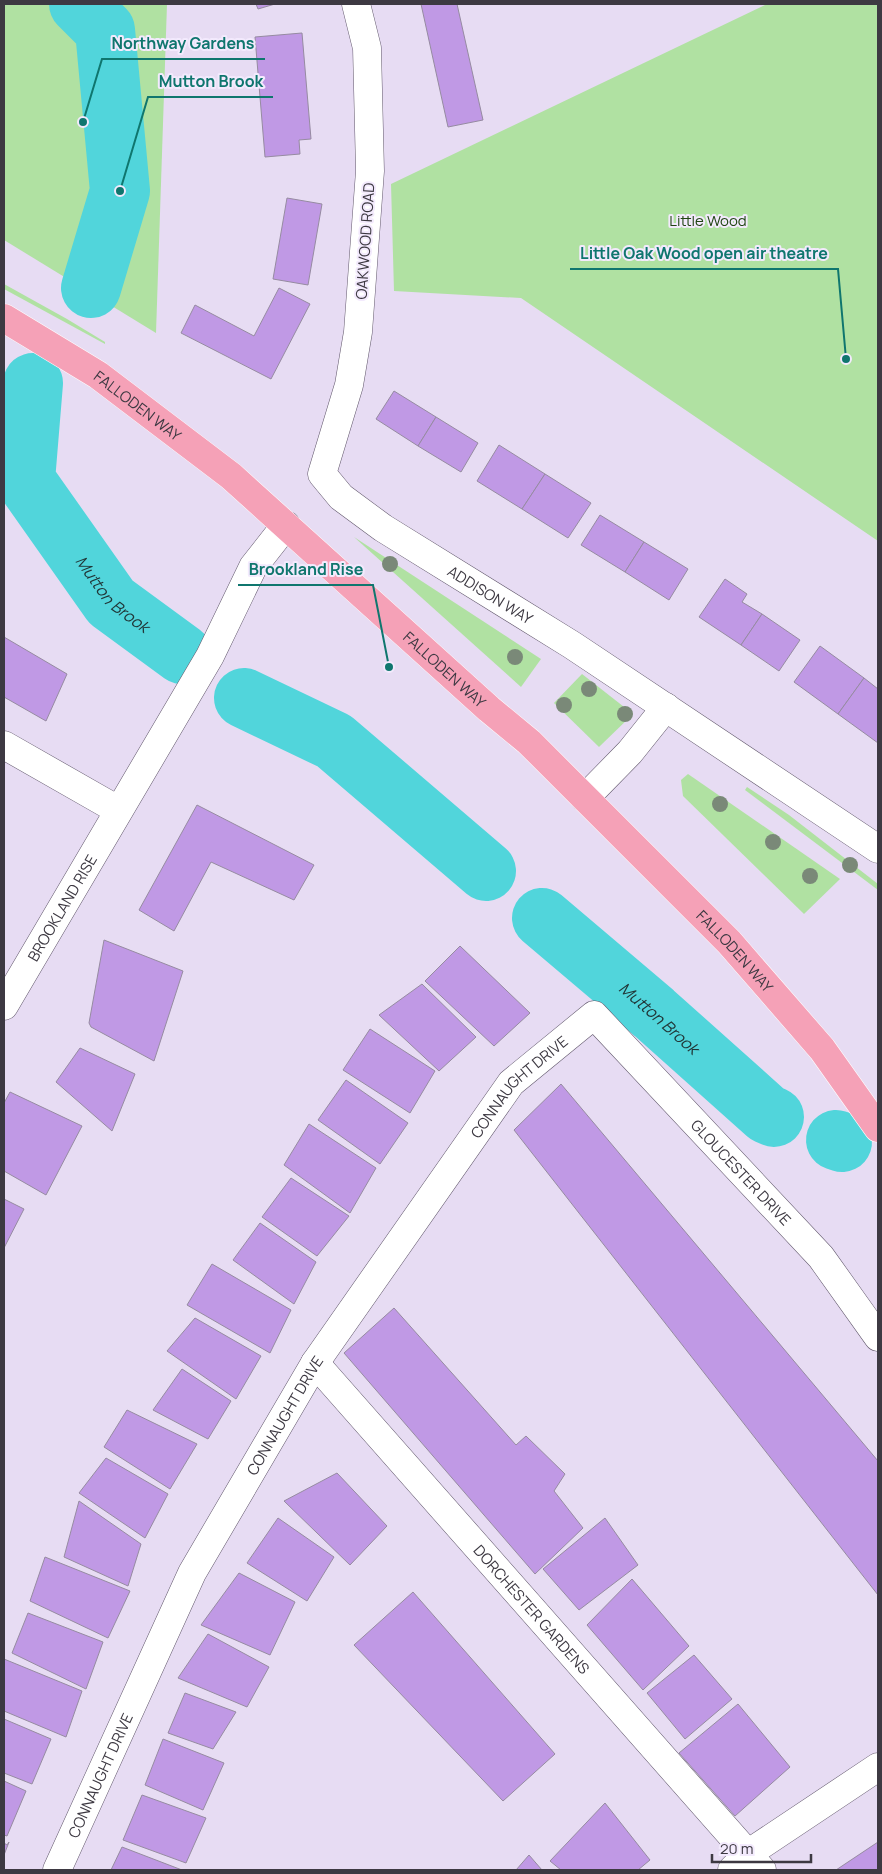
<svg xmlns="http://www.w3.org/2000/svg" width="882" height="1874" viewBox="0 0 882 1874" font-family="Manrope,sans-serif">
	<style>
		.green { fill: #b0e1a2 }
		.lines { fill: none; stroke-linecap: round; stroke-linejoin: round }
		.river { stroke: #51d5db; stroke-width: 60 }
		.building { fill: #c099e5; stroke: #968ba1 }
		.minor-casing { stroke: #62586c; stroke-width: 29 }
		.highway-casing { stroke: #fff; stroke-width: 29 }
		.minor { stroke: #fff; stroke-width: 28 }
		.highway { stroke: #f5a1b7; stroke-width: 28 }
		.tree { fill: #7a8978 }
		.labels { text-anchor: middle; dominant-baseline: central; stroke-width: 4; stroke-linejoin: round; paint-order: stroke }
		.park-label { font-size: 15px; fill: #214514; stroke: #f3eafd }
		.street-label { font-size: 15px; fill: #3d3942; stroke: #f3eafd }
		.water-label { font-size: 16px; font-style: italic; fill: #213738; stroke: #f3eafd }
		.leader { fill: none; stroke: #0f766e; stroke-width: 2 }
		.callout-dot { fill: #0f766e; stroke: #f3eafd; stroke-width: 2 }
		.callout-label { font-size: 16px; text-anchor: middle; font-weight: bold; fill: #0f766e; stroke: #f3eafd; stroke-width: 4; stroke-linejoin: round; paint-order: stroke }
	</style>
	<rect width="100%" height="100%" fill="#e7dcf3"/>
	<!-- green -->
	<g class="green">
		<path d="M4,4H167L156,333L4,240Z"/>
		<path d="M767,4H878V541L521,298L394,291L391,184Z"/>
		<path d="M4,284L67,319L105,342V344L4,289Z"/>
		<path d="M354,537L541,659L521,687Z"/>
		<path d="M582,674L633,714L599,747L554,703Z"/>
		<path d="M688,774L840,879L804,914L683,796L681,780Z"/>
		<path d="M747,787L789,815L878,884V890L745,790Z"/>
	</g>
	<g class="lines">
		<!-- river -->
		<g class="river">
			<path d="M79,4L105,30L120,191L91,288"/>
			<path id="s1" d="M33,383L25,480L111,602L182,654"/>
			<path d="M244,698L334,741L486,871"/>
			<path id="s2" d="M542,918L654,1013L767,1114L774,1117"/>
			<path d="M836,1140L842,1142"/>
		</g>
	</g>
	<!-- building -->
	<g class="building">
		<path d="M256,4H275L258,9Z"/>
		<path d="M421,4H457L483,120L448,127Z"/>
		<path d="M302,33L311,139L299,140L300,154L265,157L255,37Z"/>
		<path d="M287,198L322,204L308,285L273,279Z"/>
		<path d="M279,288L310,304L271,379L181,333L195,305L254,336Z"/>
		<path d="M394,391L436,417L418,446L376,419Z"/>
		<path d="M436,417L478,443L461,472L418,446Z"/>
		<path d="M499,445L545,474L522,509L477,481Z"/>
		<path d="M545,474L591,503L568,538L522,509Z"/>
		<path d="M600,515L644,542L625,572L581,545Z"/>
		<path d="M644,542L688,569L669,600L625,572Z"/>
		<path d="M725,579L747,594L742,602L762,614L741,645L699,617Z"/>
		<path d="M762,614L800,640L779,671L741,645Z"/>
		<path d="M4,637L67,674L46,721L4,697Z"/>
		<path d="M820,646L864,678L838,714L794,682Z"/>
		<path d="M864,678L878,689V743L838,714Z"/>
		<path d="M197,805L314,865L294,900L211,862L174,931L139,910Z"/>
		<path d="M104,940L183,971L154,1061L91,1027L89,1023Z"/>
		<path d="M460,946L530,1013L494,1046L425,981Z"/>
		<path d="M422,984L476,1037L439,1071L379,1015Z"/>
		<path d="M370,1029L435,1071L410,1113L343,1070Z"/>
		<path d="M80,1048L135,1074L112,1131L56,1082Z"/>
		<path d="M346,1080L408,1123L380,1164L318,1120Z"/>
		<path d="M561,1084L878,1461V1595L514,1130Z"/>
		<path d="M10,1092L82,1126L46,1195L4,1171V1103Z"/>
		<path d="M309,1124L376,1168L350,1213L284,1165Z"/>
		<path d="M291,1178L349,1216L317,1256L262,1217Z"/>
		<path d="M4,1199L24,1209L4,1248Z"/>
		<path d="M260,1223L316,1262L294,1304L233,1260Z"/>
		<path d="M212,1264L291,1310L270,1353L187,1305Z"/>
		<path d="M394,1308L516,1445L526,1436L565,1474L554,1491L583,1528L535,1574L344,1353Z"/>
		<path d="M195,1318L261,1356L236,1399L167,1351Z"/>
		<path d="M182,1369L231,1401L208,1439L153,1410Z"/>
		<path d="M127,1410L197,1444L170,1489L104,1447Z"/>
		<path d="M106,1458L168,1494L145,1538L79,1493Z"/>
		<path d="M337,1473L387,1526L350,1565L284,1501Z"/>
		<path d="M79,1501L141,1544L128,1586L64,1557Z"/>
		<path d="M278,1518L334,1557L307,1601L247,1563Z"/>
		<path d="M605,1518L638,1565L579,1610L543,1569Z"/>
		<path d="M45,1557L130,1591L108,1638L30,1601Z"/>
		<path d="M239,1573L295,1602L270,1655L201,1625Z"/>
		<path d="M632,1579L689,1646L643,1690L587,1625Z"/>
		<path d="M413,1592L555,1754L503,1801L354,1645Z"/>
		<path d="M28,1613L103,1642L86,1689L12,1653Z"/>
		<path d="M208,1634L269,1667L247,1707L178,1678Z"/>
		<path d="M694,1655L732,1699L685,1739L647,1693Z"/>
		<path d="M4,1659L82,1691L66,1737L4,1711Z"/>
		<path d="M185,1693L236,1712L213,1749L168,1733Z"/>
		<path d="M738,1704L790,1767L735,1816L679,1753Z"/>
		<path d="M4,1719L51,1739L32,1784L4,1773Z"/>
		<path d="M163,1739L224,1763L203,1810L145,1785Z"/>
		<path d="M4,1781L26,1791L7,1836L4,1835Z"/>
		<path d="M142,1795L206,1818L186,1863L123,1840Z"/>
		<path d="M605,1803L650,1860L638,1870H561L550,1861Z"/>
		<path d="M9,1842L4,1855V1843L7,1845Z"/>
		<path d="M878,1842V1870H836Z"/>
		<path d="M122,1847L182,1870H111Z"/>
		<path d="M529,1855L542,1870H516Z"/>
	</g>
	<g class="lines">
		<defs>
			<g id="minor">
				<path id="s3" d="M356,4L367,48L370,171L358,332L349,385L322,474L341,497L383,528L572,645L878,849"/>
				<path d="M4,745L118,810"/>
				<path d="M585,798L630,752L666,707"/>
				<path id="s4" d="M4,1006L210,656L253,567L286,525"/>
				<path id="s5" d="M315,1363L762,1870"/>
				<path id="s6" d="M57,1870L192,1573L315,1363L511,1083L594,1015L821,1257L878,1337"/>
				<path d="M732,1870L749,1853L878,1767"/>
			</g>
			<g id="highway">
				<path id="s7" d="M4,318L98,375L231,476L489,709L529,742L729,942L822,1049L878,1128"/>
			</g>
		</defs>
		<!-- minor casing -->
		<use href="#minor" class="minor-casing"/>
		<!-- highway casing -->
		<use href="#highway" class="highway-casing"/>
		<!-- minor -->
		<use href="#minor" class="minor"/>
		<!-- highway -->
		<use href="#highway" class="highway"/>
	</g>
	<!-- trees -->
	<g class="tree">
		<circle cx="390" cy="564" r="8"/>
		<circle cx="515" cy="657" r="8"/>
		<circle cx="589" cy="689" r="8"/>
		<circle cx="564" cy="705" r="8"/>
		<circle cx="625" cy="714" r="8"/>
		<circle cx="720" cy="804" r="8"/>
		<circle cx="773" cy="842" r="8"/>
		<circle cx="850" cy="865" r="8"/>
		<circle cx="810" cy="876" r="8"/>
	</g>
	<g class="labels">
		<!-- park labels -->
		<g class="park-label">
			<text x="708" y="220">Little Wood</text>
		</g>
		<!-- street labels -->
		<g class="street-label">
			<text transform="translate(365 241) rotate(-86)">OAKWOOD ROAD</text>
			<text stroke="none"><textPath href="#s7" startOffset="160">FALLODEN WAY</textPath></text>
			<text stroke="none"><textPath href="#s3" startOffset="685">ADDISON WAY</textPath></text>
			<text stroke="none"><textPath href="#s7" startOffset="565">FALLODEN WAY</textPath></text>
			<text stroke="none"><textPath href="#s4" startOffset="114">BROOKLAND RISE</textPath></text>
			<text stroke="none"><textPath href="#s7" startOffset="970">FALLODEN WAY</textPath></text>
			<text stroke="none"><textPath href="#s6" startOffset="914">CONNAUGHT DRIVE</textPath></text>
			<text stroke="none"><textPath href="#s6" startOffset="1234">GLOUCESTER DRIVE</textPath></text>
			<text stroke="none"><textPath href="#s6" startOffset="509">CONNAUGHT DRIVE</textPath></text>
			<text stroke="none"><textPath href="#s5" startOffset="328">DORCHESTER GARDENS</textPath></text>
			<text stroke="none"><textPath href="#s6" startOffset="104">CONNAUGHT DRIVE</textPath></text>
		</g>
		<!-- water labels -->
		<g class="water-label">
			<text stroke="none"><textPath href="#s1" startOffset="242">Mutton Brook</textPath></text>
			<text stroke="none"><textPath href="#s2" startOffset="154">Mutton Brook</textPath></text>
		</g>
	</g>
	<!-- callouts -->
	<path class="leader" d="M83 122L102 59H265M120 191L148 97H273M846 359L838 269H570M389 667L373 585H238"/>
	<g class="callout-dot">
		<circle cx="83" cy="122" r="5"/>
		<circle cx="120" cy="191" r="5"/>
		<circle cx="846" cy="359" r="5"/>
		<circle cx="389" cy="667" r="5"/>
	</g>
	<g class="callout-label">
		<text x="183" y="49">Northway Gardens</text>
		<text x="211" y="87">Mutton Brook</text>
		<text x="704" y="259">Little Oak Wood open air theatre</text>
		<text x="306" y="575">Brookland Rise</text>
	</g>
	<!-- border -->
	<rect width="882" height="1874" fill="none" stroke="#3d3942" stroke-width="10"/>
	<!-- scale -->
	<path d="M712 1854v8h99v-8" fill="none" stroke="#3d3942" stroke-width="2.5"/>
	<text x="720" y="1854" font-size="15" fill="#3d3942" stroke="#f3eafd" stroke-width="4" paint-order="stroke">20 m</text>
</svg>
